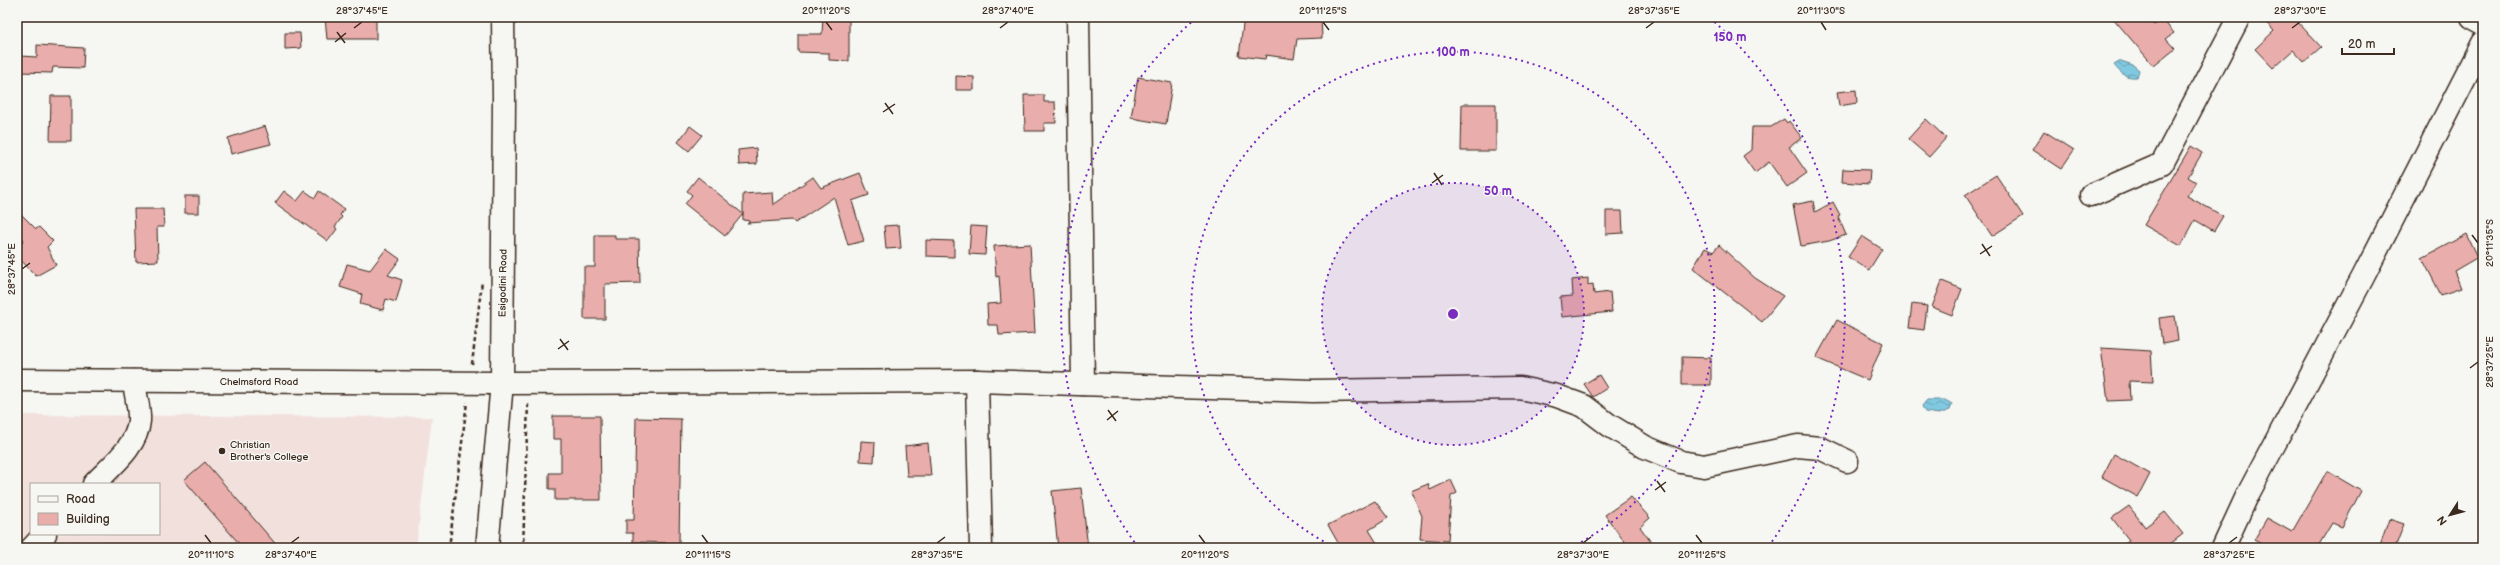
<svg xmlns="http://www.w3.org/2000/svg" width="2500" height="565" viewBox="0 0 2500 565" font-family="'Balsamiq Sans',sans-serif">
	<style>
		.built { fill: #f2e0dd; fill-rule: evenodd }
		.water { fill: url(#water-waves); stroke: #648993 }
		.building { fill: #e9aeac; stroke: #3b2a1e }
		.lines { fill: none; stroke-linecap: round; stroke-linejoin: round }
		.minor-casing { stroke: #3b2a1e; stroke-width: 25 }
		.major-casing { stroke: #3b2a1e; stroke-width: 25 }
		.path { stroke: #3b2a1e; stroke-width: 2.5; stroke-dasharray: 4 3; stroke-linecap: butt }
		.minor { stroke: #f6f6f2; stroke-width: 22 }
		.major { stroke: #f6f6f2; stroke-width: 22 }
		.ticks { fill: none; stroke: #3b2a1e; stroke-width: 1.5 }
		.ring { fill: none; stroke: #7b2cbf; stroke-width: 2; stroke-dasharray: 2 4 }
		.poi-dot { fill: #3b2a1e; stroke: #f6f6f2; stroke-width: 1.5 }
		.labels { text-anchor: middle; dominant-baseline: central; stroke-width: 3; stroke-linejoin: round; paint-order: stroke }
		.street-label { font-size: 10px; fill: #3b2a1e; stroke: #f6f6f2 }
		.poi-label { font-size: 10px; fill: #3b2a1e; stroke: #f6f6f2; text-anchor: start }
		.centre { fill: #7b2cbf; stroke: #f6f6f2; stroke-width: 2 }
		.ring-label { font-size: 12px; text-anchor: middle; font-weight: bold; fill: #7b2cbf; stroke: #f6f6f2; stroke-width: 3; stroke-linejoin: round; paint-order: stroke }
		.neatline { fill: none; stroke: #3b2a1e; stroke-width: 1.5 }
		.ticks-label { font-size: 10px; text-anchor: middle; fill: #3b2a1e }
	</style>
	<defs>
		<pattern id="water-waves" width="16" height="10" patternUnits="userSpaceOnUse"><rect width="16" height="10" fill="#80c9e1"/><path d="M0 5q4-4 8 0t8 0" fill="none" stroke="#6aa3b6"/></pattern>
	</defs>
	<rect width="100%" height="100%" fill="#f6f6f2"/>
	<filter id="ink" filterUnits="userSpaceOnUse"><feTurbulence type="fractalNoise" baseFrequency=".025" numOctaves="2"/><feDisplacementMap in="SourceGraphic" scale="8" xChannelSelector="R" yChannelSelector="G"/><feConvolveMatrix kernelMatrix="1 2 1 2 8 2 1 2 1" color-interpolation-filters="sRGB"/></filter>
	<g filter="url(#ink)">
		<!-- built -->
		<path class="built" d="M17,415L432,417L416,548H17ZM31,484H159V534H31Z"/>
		<!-- water -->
		<g class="water">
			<path d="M2121,61L2133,65L2139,70L2137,77C2126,78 2121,74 2114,65Z"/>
			<path d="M1927,400H1945L1952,404L1950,410L1939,414L1925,412L1922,406Z"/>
		</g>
		<!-- building -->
		<g class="building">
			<path d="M325,17H376V39H327Z"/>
			<path d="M823,17H849V61L829,60V53L798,52V34H822Z"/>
			<path d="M1244,17H1321L1322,38L1297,39L1294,59L1266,55L1265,59L1239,56Z"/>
			<path d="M2112,17H2147L2154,25L2162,19L2174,33L2166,39L2175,49L2154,66Z"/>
			<path d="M2261,17H2293L2321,47L2304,62L2293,50L2273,68L2255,49L2274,31Z"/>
			<path d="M285,33H300L301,48L285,49Z"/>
			<path d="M37,45L84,48L83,68L53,67L52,73L20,72V56L37,57Z"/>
			<path d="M956,76L974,77V90H956Z"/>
			<path d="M1138,77L1172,83L1166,124L1131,118Z"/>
			<path d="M1856,90L1857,103L1839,106L1837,92Z"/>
			<path d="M1024,95H1044V102H1055L1056,123H1044V131H1025Z"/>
			<path d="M51,96H71V141H50Z"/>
			<path d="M1462,104H1496V151H1461Z"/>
			<path d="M1784,119L1787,123L1789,121L1802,138L1789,147L1807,173L1787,187L1769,162L1755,173L1743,156L1751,150L1752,127H1771Z"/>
			<path d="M1926,119L1946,138L1929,157L1908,139Z"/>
			<path d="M265,126L271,144L231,154L228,138Z"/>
			<path d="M690,126L702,135L689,151L678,142Z"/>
			<path d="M2044,131L2074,150L2061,169L2032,150Z"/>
			<path d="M2191,146L2202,153L2188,177L2196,182L2187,196L2223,216L2214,231L2195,220L2181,246L2144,225Z"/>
			<path d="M756,148L757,164L739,165L738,150Z"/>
			<path d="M1843,169L1870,170L1869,184L1842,182Z"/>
			<path d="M860,173L869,195L852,201L864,241L848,245L834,197L795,223L792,220L747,223L750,221L743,220V194L772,192L773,205L813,177L821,188Z"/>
			<path d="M1996,175L2023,216L1992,236L1965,195Z"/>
			<path d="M698,177L743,214L725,236L685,204L692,195L687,191Z"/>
			<path d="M284,191L297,201L305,191L315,198L319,191L344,209L340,215L342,217L335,227L337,229L328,241L275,203Z"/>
			<rect x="185" y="196" width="14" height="17"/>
			<path d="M1813,201L1815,212L1833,202L1840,215L1838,216L1846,235L1829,241L1801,246L1793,205Z"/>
			<path d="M134,209H163L164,227H157L158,261L136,262Z"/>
			<path d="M17,210L36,229L39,227L53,241L47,247L56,265L36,276L17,256V247L24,240L17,232Z"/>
			<path d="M1606,211H1622L1623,233L1606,234Z"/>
			<path d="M899,225L901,248L886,249L884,226Z"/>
			<path d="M971,226L987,227L985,255L969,254Z"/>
			<path d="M2467,234L2478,257L2454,271L2461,288L2441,295L2422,258Z"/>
			<path d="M595,235H615V239H639L640,283L605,284V319H584V267H595Z"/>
			<path d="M1862,236L1882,249L1869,270L1848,257Z"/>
			<path d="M926,240L954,241V257L926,256Z"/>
			<path d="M1030,244L1035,333L999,335L998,325H988L987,304L1001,303L999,276L996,277L994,246Z"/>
			<path d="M1719,245L1755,278L1783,296L1762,322L1693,268L1705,248L1713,252Z"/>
			<path d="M386,249L400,259L388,275L402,280L396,302L386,299L383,310L360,304L362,294L340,287L347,264L370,270Z"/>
			<path d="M1588,278V285L1593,284L1594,294L1610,292L1612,312L1562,317L1560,297L1573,296L1572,280Z"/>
			<path d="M1942,281L1962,289L1952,315L1932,307Z"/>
			<path d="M1912,304L1927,306L1924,330L1909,328Z"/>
			<path d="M2175,316L2178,341L2162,344L2159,318Z"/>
			<path d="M1837,320L1883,343L1868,380L1816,358Z"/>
			<path d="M2101,348L2151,351L2153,382L2129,381L2130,400L2108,401Z"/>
			<path d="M1682,357L1711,358V385H1682Z"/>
			<path d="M1599,375L1607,388L1593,397L1584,384Z"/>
			<path d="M553,416H600L601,500H555V489H549V473H561V439H553Z"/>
			<path d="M636,418L681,419L679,543L633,542V533H626V520H634Z"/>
			<path d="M861,441L875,442L874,462L860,461Z"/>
			<path d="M928,443L931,476H907L905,446Z"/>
			<path d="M2114,454L2150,474L2138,497L2102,477Z"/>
			<path d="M205,462L279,548H243L184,480Z"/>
			<path d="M2327,471L2361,491L2342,527L2332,523L2317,548H2269L2254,540L2267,518L2292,532Z"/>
			<path d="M1451,480L1457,493L1451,496L1448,541L1420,539L1422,516L1411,491L1428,484L1430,490Z"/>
			<path d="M1081,488L1088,548H1058L1052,491Z"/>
			<path d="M1631,497L1650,518L1640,527L1651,542L1643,548H1629L1605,515Z"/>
			<path d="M1375,501L1388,518L1369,530L1377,543L1368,548H1341L1328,525Z"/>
			<path d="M2129,506L2145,527L2165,512L2183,534L2165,548H2118L2129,540L2112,518Z"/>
			<path d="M2389,519L2404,524L2395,548H2379Z"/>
		</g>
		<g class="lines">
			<defs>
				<g id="minor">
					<path d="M1078,17L1083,384"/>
					<path d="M2472,17L2483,23"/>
					<path d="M2091,195L2162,164L2239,17"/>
					<path d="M17,380L502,383L977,381L1312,391L1520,388L1557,396L1584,406L1609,425L1645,447L1681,462L1704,466L1798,446L1820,448L1847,461"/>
					<path d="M977,381L981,548"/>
					<path d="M94,484C110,467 137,447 139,421C140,409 135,394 134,381"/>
					<path d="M32,548L45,534"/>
					<path d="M2223,548L2247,496L2363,277L2483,43"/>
				</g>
				<path id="major" d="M487,548L502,383L504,98L503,17"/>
			</defs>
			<!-- minor casing -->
			<use href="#minor" class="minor-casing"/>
			<!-- major casing -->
			<use href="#major" class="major-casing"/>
			<!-- path -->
			<g class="path">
				<path d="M472,364L482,281"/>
				<path d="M449,548L467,402"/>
				<path d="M523,548L528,403"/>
			</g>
			<!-- minor -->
			<use href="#minor" class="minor"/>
			<!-- major -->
			<use href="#major" class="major"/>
		</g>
	</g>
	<!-- ticks -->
	<path class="ticks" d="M826,22L832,30M1323,22L1329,30M1821,22L1826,30M354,28L362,22M1000,28L1008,22M1646,28L1654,22M2292,28L2300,22M337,32L345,43M335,42L346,33M885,103L893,114M883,112L895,104M1434,173L1442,185M1432,183L1443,175M2472,235L2478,243M1982,244L1990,256M1980,254L1992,246M22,269L30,263M560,339L568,350M558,349L569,341M2470,368L2478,362M1108,410L1116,421M1107,420L1118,411M1657,481L1665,492M1655,490L1666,482M205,535L211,543M702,535L708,543M1199,535L1205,543M1696,535L1702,543M291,543L299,537M937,543L945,537M1583,543L1591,537M2229,543L2237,537"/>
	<!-- distance rings -->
	<circle cx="1453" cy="314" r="131" fill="#7b2cbf" fill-opacity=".12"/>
	<g class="ring">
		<circle cx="1453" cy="314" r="131"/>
		<path d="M1334 547A262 262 0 1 1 1572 547"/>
		<path d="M1138 547A392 392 0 0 1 1196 18M1710 18A392 392 0 0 1 1768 547"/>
	</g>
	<!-- markers -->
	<circle class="poi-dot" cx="222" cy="451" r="4"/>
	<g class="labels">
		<!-- street labels -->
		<g class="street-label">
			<text transform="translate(503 283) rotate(-89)">Esigodini Road</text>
			<text x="259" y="382">Chelmsford Road</text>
		</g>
		<!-- poi labels -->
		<g class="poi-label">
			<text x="230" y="445">Christian<tspan x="230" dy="12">Brother's College</tspan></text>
		</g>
	</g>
	<circle cx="1453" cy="314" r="6" class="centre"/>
	<g class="ring-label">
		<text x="1730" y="41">150 m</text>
		<text x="1453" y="56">100 m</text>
		<text x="1498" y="195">50 m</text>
	</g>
	<!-- margin -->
	<rect width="2500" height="565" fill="none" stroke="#f6f6f2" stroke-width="44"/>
	<!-- legend -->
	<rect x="30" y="483" width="130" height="52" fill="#f6f6f2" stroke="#aba49d"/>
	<rect x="38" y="496" width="20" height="6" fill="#f6f6f2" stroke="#aba49d"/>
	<text x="66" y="503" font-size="12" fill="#3b2a1e">Road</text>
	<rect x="38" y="513" width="20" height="12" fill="#e9aeac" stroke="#aba49d"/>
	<text x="66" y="523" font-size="12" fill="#3b2a1e">Building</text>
	<!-- north arrow -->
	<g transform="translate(2450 515) rotate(234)" stroke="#f6f6f2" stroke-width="3" paint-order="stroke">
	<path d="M0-3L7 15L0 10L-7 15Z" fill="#3b2a1e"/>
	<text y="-6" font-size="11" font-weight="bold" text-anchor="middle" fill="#3b2a1e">N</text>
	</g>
	<!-- scale -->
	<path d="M2342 48v6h52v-6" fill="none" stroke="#3b2a1e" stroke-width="2"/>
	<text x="2348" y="48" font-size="12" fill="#3b2a1e" stroke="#f6f6f2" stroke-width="3" paint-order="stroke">20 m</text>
	<rect x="22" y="22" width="2456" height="521" class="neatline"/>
	<g class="ticks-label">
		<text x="362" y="14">28°37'45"E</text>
		<text x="826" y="14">20°11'20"S</text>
		<text x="1008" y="14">28°37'40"E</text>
		<text x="1323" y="14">20°11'25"S</text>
		<text x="1654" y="14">28°37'35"E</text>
		<text x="1821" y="14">20°11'30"S</text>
		<text x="2300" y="14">28°37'30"E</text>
		<text transform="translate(2489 243) rotate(-90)" y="4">20°11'35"S</text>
		<text transform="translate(11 269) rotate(-90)" y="4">28°37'45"E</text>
		<text transform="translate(2489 362) rotate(-90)" y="4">28°37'25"E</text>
		<text x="211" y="558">20°11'10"S</text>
		<text x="291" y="558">28°37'40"E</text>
		<text x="708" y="558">20°11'15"S</text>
		<text x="937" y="558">28°37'35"E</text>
		<text x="1205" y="558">20°11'20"S</text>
		<text x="1583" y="558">28°37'30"E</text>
		<text x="1702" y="558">20°11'25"S</text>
		<text x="2229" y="558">28°37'25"E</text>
	</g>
</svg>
